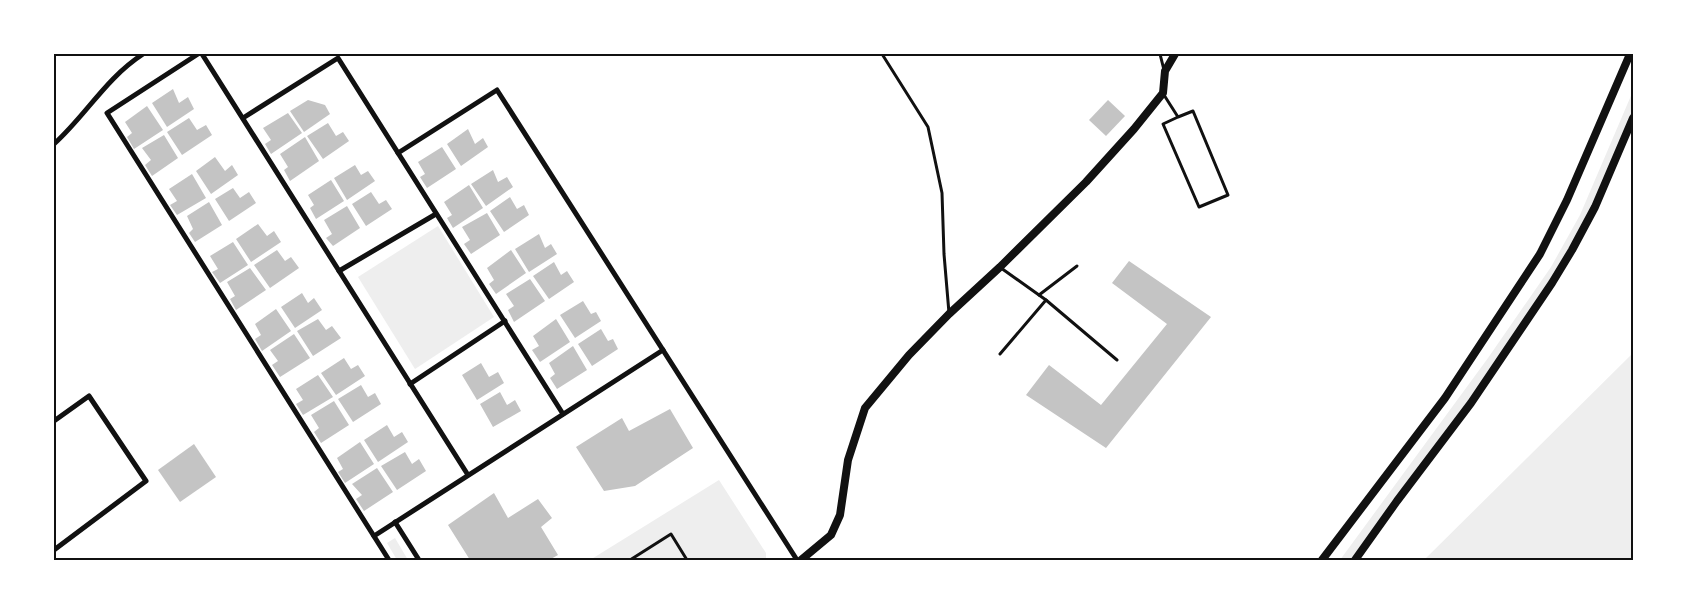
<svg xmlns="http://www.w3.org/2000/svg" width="1687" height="614" viewBox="0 0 1687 614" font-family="Lora,serif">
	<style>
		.green { fill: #eee }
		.building { fill: #c4c4c4 }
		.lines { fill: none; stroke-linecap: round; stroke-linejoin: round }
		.service { stroke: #111; stroke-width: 3 }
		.minor { stroke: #111; stroke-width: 5 }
		.tertiary { stroke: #111; stroke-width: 8 }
		.neatline { fill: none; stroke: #111; stroke-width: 2 }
	</style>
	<rect width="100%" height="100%" fill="#fff"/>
	<!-- green -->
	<g class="green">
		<path d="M1633,91V122L1609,178L1540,303L1353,560H1340L1488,358L1551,267L1580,215Z"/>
		<path d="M438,226L494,317L415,369L358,277Z"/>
		<path d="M1633,353V560H1424Z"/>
		<path d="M719,480L766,553V560H590Z"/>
		<path d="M395,538L408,560H397L387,543Z"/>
	</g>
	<!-- building -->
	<g class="building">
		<path d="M173,89L179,103L188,97L194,109L167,127L152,103Z"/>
		<path d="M308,100L325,105L330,114L304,132L290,111Z"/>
		<path d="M1108,100L1125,116L1106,136L1089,120Z"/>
		<path d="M147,106L163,130L134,149L127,137L132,133L125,122Z"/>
		<path d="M288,113L302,133L271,154L265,144L271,140L263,128Z"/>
		<path d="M189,118L197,130L206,125L212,135L182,155L167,132Z"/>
		<path d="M328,123L336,136L343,132L349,141L323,159L307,136Z"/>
		<path d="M468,129L475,144L483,138L488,147L461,166L447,144Z"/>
		<path d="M164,135L178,158L152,176L145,165L151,160L142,148Z"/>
		<path d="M305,137L319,161L290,181L284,170L288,167L280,154Z"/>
		<path d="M442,147L456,169L427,188L420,177L425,174L418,162Z"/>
		<path d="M215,157L225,171L232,165L238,175L211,194L196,171Z"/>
		<path d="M355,165L361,175L368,171L375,181L347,200L334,178Z"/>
		<path d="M493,170L498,182L507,177L513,187L486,206L471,184Z"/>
		<path d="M192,174L206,198L177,215L170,205L177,201L169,189Z"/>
		<path d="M331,180L344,201L316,219L310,208L314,205L308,195Z"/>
		<path d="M469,185L483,208L453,228L447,218L452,215L444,202Z"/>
		<path d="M233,188L240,198L249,192L256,203L229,221L215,199Z"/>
		<path d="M371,192L379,204L386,200L392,209L366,226L352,204Z"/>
		<path d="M510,197L517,209L524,205L529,215L504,232L490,211Z"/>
		<path d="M209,202L222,225L195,242L189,233L193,229L187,216Z"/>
		<path d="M347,206L360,228L333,246L326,238L332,234L324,220Z"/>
		<path d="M487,213L500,235L471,254L464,244L470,240L462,227Z"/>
		<path d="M258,224L267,236L274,231L281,242L251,262L236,239Z"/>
		<path d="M539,234L545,248L551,244L557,254L529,272L515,249Z"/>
		<path d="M233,242L248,265L220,283L212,272L218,269L210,256Z"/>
		<path d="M277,250L285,261L291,257L299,268L270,288L254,265Z"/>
		<path d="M511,250L526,273L496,294L489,284L494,280L487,268Z"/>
		<path d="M1129,261L1211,317L1106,448L1026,395L1049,365L1101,405L1167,324L1112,283Z"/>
		<path d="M554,262L561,275L567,271L574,282L549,299L533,276Z"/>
		<path d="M250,268L266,290L236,310L230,299L235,296L227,282Z"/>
		<path d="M530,279L545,301L514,322L508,310L514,306L506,294Z"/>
		<path d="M302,293L308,303L314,298L322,310L295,328L281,307Z"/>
		<path d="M583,301L591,314L596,312L601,321L575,338L560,315Z"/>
		<path d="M276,309L291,331L262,351L255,339L261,335L255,324Z"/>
		<path d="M318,319L326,330L332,326L341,338L313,356L297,331Z"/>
		<path d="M556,319L570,342L540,362L532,350L539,346L533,336Z"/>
		<path d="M601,329L608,341L613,339L618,349L592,366L578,344Z"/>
		<path d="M294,334L310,358L280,377L272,365L278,361L270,350Z"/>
		<path d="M573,346L587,370L557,389L550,378L555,374L549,363Z"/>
		<path d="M344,358L351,369L358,365L365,376L336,395L321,373Z"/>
		<path d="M481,363L489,377L498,372L504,383L477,400L462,375Z"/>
		<path d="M318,375L333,397L303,415L296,404L303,400L296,389Z"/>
		<path d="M361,385L368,397L375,393L381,404L353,422L338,399Z"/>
		<path d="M500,392L507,405L515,400L521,411L493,427L480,404Z"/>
		<path d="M334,401L349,425L321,443L314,432L319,428L311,415Z"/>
		<path d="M670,409L693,448L635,486L604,491L576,447L622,418L629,431Z"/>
		<path d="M387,425L394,437L402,432L408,442L378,462L364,440Z"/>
		<path d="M360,442L374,464L345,483L338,472L343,469L337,458Z"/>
		<path d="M194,444L216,477L180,502L158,470Z"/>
		<path d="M405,452L412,464L419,459L426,471L397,490L381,466Z"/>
		<path d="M377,468L393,492L364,511L356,499L362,495L352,484Z"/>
		<path d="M494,493L508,518L538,499L552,518L541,527L558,555L549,560H470L448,525Z"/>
	</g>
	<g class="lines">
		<!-- service -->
		<g class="service">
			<path d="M882,54L928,127L942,193L944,254L949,313"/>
			<path d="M1160,54L1164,70"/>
			<path d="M1164,95L1178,117L1163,124L1199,207L1228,195L1193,111L1178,117"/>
			<path d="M1001,268L1046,300L1117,360"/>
			<path d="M1039,295L1077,266"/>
			<path d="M1000,354L1046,300"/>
			<path d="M630,560L671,534L687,560"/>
		</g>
		<!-- minor -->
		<g class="minor">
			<path d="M198,54L107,113L389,560"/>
			<path d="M202,54L468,475"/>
			<path d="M243,118L338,58L563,414"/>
			<path d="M54,144C87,114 105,79 143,54"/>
			<path d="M398,153L497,90L797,560"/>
			<path d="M339,271L436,214"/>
			<path d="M410,384L505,321"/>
			<path d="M54,421L89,396L146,481L54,550"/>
			<path d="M395,522L419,560"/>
			<path d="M374,536L663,350"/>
		</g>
		<!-- tertiary -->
		<g class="tertiary">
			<path d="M801,560L831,535L840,515L848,460L865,408L909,355L949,314L1000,267L1086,182L1134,129L1163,93L1165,71L1175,54"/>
			<path d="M1322,560L1445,398L1540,254L1567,200L1630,54"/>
			<path d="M1355,560L1397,501L1471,403L1552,283L1572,250L1595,207L1633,118"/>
		</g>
	</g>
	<!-- border -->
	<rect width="1687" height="614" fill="none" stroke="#ffffff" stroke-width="110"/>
	<rect x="55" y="55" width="1577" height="504" class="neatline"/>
</svg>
